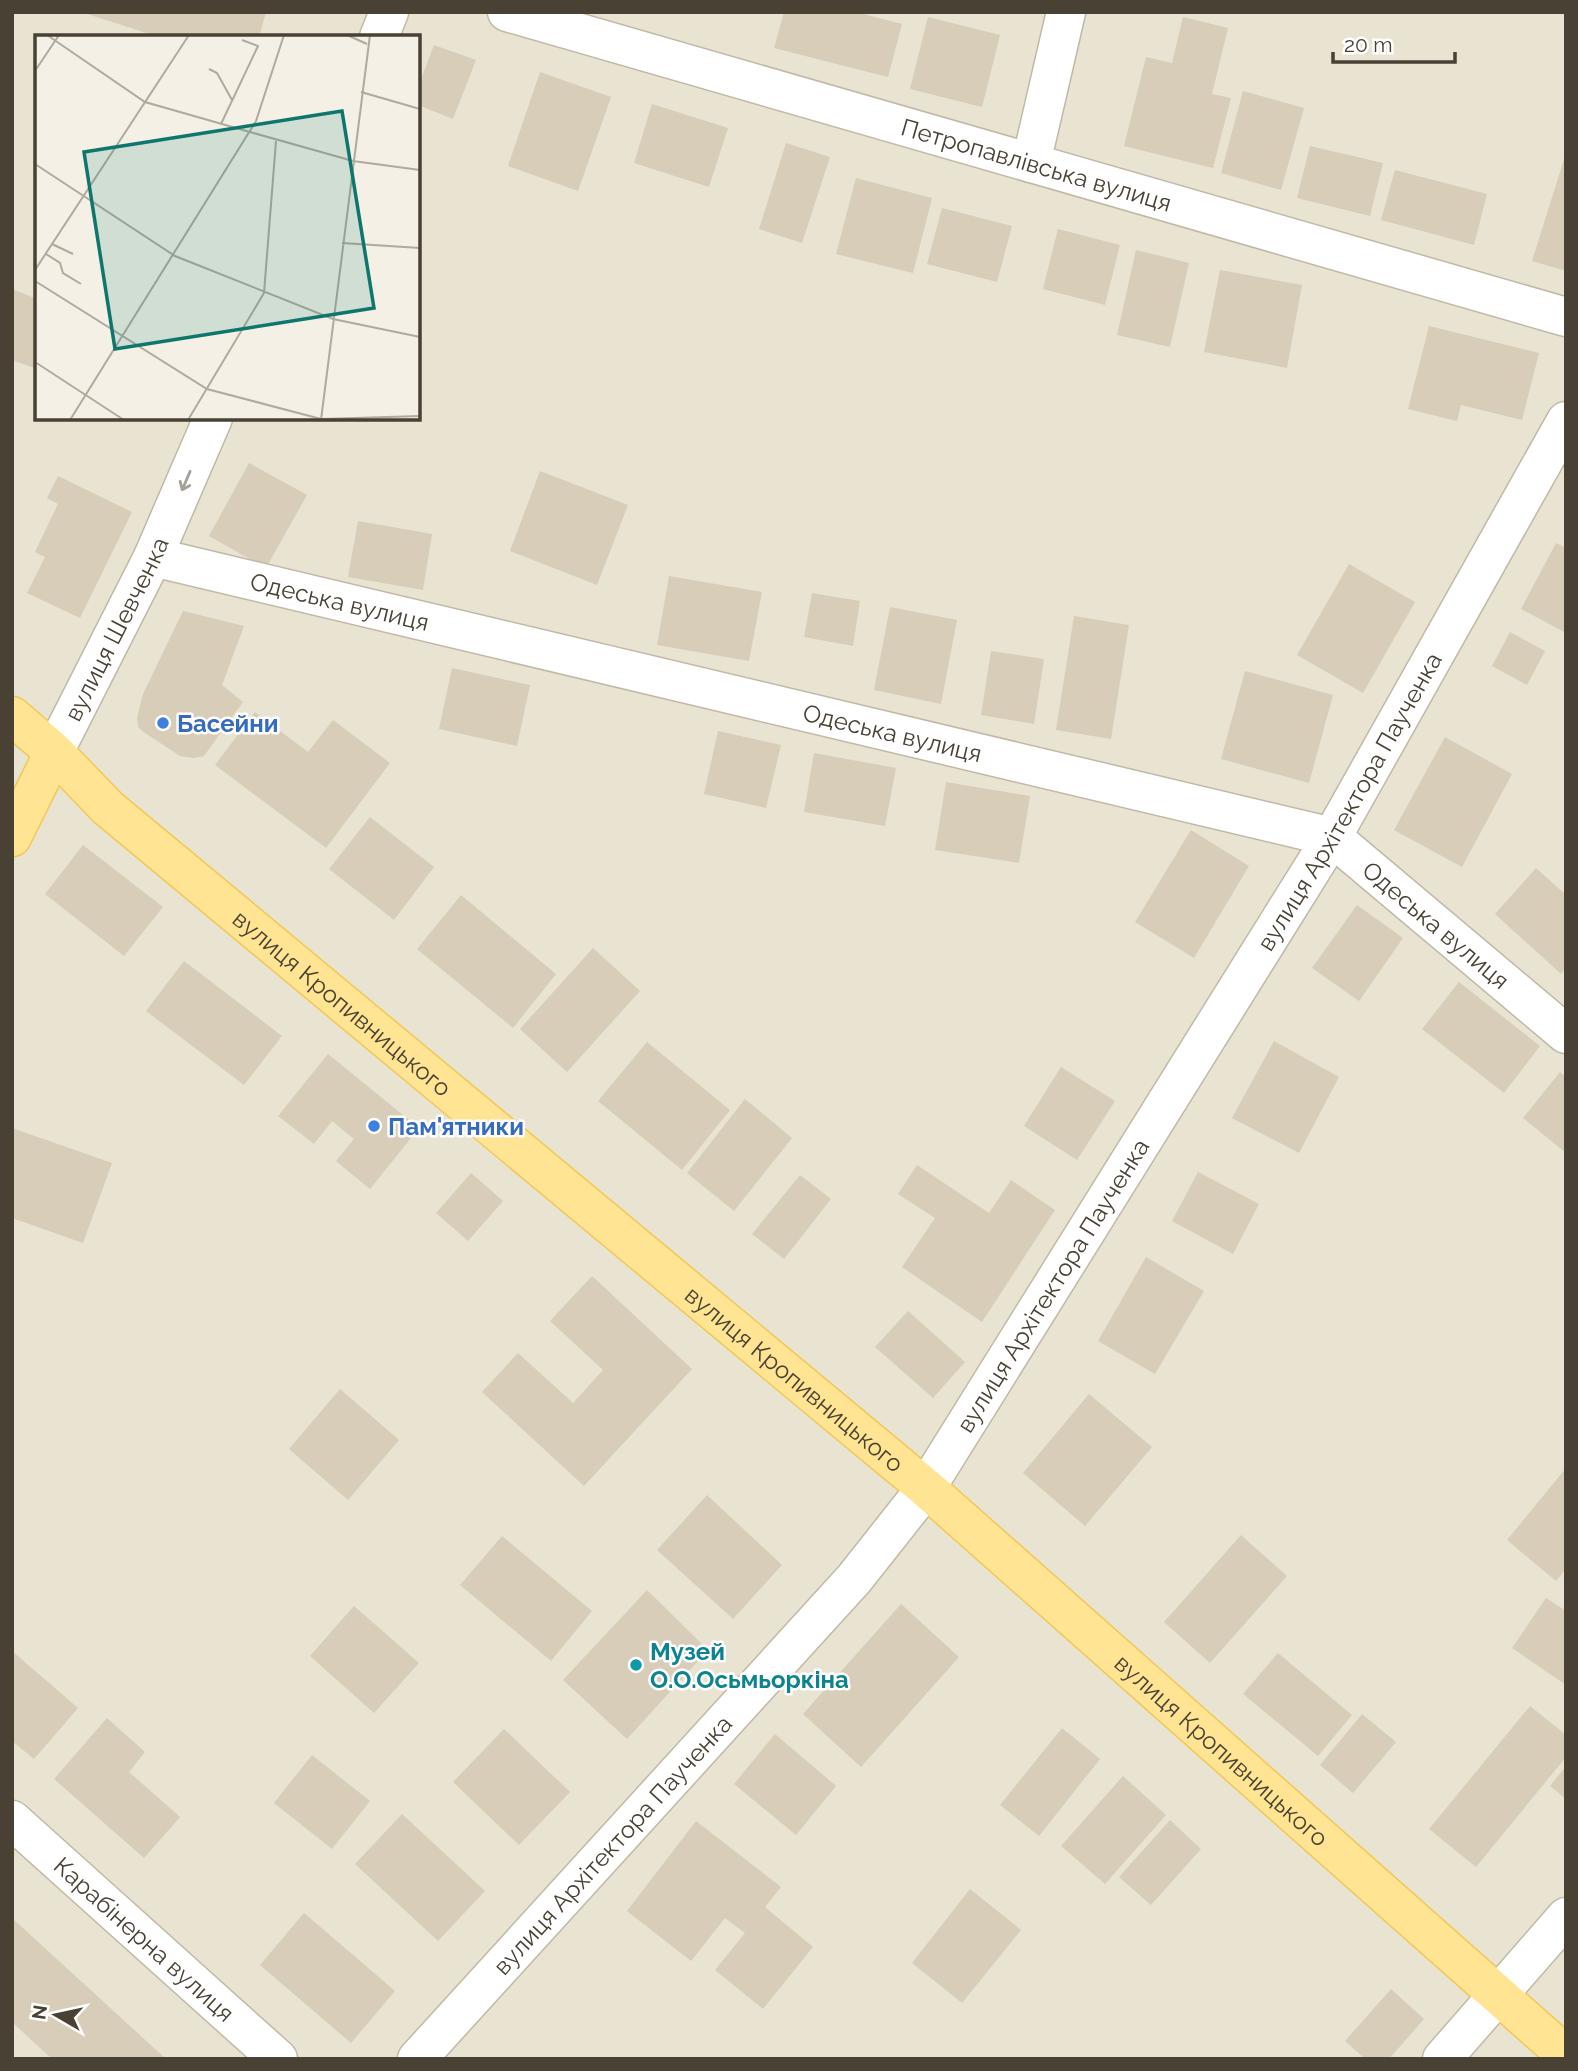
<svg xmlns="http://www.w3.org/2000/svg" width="1578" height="2071" viewBox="0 0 1578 2071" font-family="Raleway,sans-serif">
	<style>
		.residential { fill: #e9e3d2; fill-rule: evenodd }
		.building { fill: #d7cdb9 }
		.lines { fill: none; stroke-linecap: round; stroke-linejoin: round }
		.minor-casing { stroke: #c1b9a6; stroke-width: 41 }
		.major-casing { stroke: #f1c856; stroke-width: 41 }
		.minor { stroke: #fff; stroke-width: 38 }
		.major { stroke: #ffe493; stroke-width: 38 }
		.oneway { stroke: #a4a09a }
		.shop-dot { fill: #3f7fe0; stroke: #fff; stroke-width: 2.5 }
		.culture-dot { fill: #0f9aa8; stroke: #fff; stroke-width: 2.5 }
		.labels { text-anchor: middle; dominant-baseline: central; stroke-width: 5; stroke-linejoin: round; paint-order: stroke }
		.street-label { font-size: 24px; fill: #484134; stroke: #fff }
		.shop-label { font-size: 24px; font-weight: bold; fill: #366cbe; stroke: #fff; text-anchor: start }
		.culture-label { font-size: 24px; font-weight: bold; fill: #0d838f; stroke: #fff; text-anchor: start }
		.inset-road { fill: none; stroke: #afaa9e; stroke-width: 2 }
		.view { fill: #0f766e; fill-opacity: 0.15; stroke: #0f766e; stroke-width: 3.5 }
		.inset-edge { fill: none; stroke: #484134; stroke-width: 3.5 }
	</style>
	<rect width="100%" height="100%" fill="#f4f0e5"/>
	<!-- residential -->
	<path class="residential" d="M12,12H1566V2059H12ZM37,37H418V418H37Z"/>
	<!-- building -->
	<g class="building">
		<path d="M81,12H266L259,37H203L189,33L188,37H159Z"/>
		<path d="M784,12H856L902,24L888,77L774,48Z"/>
		<path d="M928,17L1000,35L982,107L910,89Z"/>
		<path d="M1183,17L1228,28L1212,94L1231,98L1213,168L1124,146L1146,57L1172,63Z"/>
		<path d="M434,45L476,60L453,119L418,105V87Z"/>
		<path d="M540,72L611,97L578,191L508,166Z"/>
		<path d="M1243,91L1304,108L1281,190L1221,173Z"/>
		<path d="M652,104L728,128L709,187L634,163Z"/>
		<path d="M786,143L830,157L802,243L759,229Z"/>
		<path d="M1310,146L1383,163L1370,216L1297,198Z"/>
		<path d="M1566,153V271L1532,261Z"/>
		<path d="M1395,170L1487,194L1474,245L1381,220Z"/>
		<path d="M856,178L932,198L913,273L836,254Z"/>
		<path d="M942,208L1012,226L997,282L927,264Z"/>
		<path d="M1058,229L1120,245L1105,305L1043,289Z"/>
		<path d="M1136,250L1189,263L1170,347L1117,335Z"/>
		<path d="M1220,270L1302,285L1287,368L1204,352Z"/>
		<path d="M12,289L37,299V369L12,360Z"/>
		<path d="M1429,326L1539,353L1522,420L1461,405L1457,421L1408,409Z"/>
		<path d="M249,463L307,495L266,568L209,536Z"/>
		<path d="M540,471L628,505L597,585L510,551Z"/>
		<path d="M58,476L132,512L80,618L27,593L45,557L35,552L58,504L47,498Z"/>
		<path d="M358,521L432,534L423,590L348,577Z"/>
		<path d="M1556,543L1566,548V633L1521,609Z"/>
		<path d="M1349,564L1415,602L1363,693L1297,655Z"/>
		<path d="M669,576L762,592L749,661L657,645Z"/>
		<path d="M812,593L860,601L853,646L804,637Z"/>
		<path d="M890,607L957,620L941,704L874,690Z"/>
		<path d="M183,611L244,626L222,685L243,702L204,756L194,758L180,756L145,733L138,727L137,718L143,694Z"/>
		<path d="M1074,616L1129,625L1111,739L1056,730Z"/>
		<path d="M1510,632L1545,651L1527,685L1492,666Z"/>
		<path d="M991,651L1044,659L1034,724L981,715Z"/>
		<path d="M452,668L530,685L517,746L439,729Z"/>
		<path d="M1245,671L1333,695L1309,783L1221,759Z"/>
		<path d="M255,712L308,752L333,720L390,763L326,848L215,765Z"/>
		<path d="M718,731L781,745L766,808L704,794Z"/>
		<path d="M1445,737L1512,774L1462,867L1394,830Z"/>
		<path d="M814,753L896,768L885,826L804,812Z"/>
		<path d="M946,782L1030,796L1019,863L935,850Z"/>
		<path d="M370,817L434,867L394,920L329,869Z"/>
		<path d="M1191,830L1249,866L1194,958L1135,922Z"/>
		<path d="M83,845L163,907L124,956L45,894Z"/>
		<path d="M1536,868L1566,895V968L1561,974L1495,914Z"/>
		<path d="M461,895L556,974L513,1028L417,949Z"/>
		<path d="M1357,905L1403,938L1359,1001L1312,968Z"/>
		<path d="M593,948L640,991L567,1072L520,1029Z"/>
		<path d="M184,961L282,1036L244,1085L146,1011Z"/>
		<path d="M1459,982L1540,1046L1504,1093L1422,1029Z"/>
		<path d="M1274,1041L1339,1077L1299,1153L1232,1118Z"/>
		<path d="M647,1042L730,1110L682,1170L598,1101Z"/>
		<path d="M328,1054L419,1128L370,1189L336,1161L354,1139L332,1121L314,1144L278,1116Z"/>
		<path d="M1061,1067L1115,1101L1077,1160L1024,1126Z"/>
		<path d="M1560,1072L1566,1077V1153L1523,1118Z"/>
		<path d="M745,1099L792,1138L734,1211L687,1173Z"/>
		<path d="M12,1128L112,1163L83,1243L12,1218Z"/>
		<path d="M917,1165L989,1213L1011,1180L1055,1210L982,1322L902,1267L935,1218L898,1194Z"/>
		<path d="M1198,1172L1259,1204L1233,1254L1172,1221Z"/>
		<path d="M471,1173L503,1201L468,1241L436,1213Z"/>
		<path d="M800,1175L831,1199L784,1259L752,1234Z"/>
		<path d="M1146,1257L1204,1291L1155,1374L1098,1341Z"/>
		<path d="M592,1276L692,1369L584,1486L482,1392L518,1353L573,1403L603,1370L550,1321Z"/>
		<path d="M908,1311L965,1362L933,1398L875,1347Z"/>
		<path d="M340,1389L399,1440L348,1500L289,1449Z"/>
		<path d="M1089,1394L1152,1447L1085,1526L1023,1473Z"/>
		<path d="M1566,1468V1569L1556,1581L1507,1540Z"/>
		<path d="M707,1495L782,1565L733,1619L657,1550Z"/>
		<path d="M1241,1535L1287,1576L1210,1663L1164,1622Z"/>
		<path d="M502,1536L592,1611L551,1661L460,1585Z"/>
		<path d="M647,1590L708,1650L627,1739L563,1680Z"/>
		<path d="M1546,1598L1566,1611V1685L1512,1648Z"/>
		<path d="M901,1604L959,1657L861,1767L803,1714Z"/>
		<path d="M354,1606L419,1663L374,1713L310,1656Z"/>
		<path d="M12,1651L78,1708L34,1759L12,1741Z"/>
		<path d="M1278,1653L1352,1715L1318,1756L1243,1694Z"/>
		<path d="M1530,1706L1566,1735V1757L1476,1867L1429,1829Z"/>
		<path d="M1362,1714L1396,1742L1353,1793L1320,1765Z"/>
		<path d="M107,1718L145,1752L129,1772L180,1817L144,1858L54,1779Z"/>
		<path d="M1062,1728L1100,1759L1039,1836L1000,1805Z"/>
		<path d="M504,1729L570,1792L519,1845L453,1782Z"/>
		<path d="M775,1734L836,1786L796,1835L734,1784Z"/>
		<path d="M312,1755L370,1801L332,1849L274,1803Z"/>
		<path d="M1566,1766V1799L1550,1786Z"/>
		<path d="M1123,1776L1166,1815L1105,1884L1061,1846Z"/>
		<path d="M402,1814L485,1891L438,1941L355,1864Z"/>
		<path d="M1170,1820L1201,1849L1151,1905L1119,1877Z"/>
		<path d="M696,1821L781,1887L765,1907L813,1947L763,2009L715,1970L745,1933L725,1918L691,1961L627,1911Z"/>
		<path d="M970,1889L1021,1930L962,2003L912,1963Z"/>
		<path d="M304,1913L395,1991L351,2043L260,1965Z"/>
		<path d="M12,1918L166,2059H52L12,2022Z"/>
		<path d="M1391,1989L1424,2019L1389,2059H1365L1345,2041Z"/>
	</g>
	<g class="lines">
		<defs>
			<g id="minor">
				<path id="s1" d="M507,12L1566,317"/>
				<path d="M379,37L389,12"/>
				<path d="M1031,163L1066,12"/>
				<path id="s2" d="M153,557L1332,837L1566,1034"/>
				<path id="s3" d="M54,752L153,557L213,418"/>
				<path id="s4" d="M12,1820L278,2059"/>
				<path id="s5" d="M417,2059L854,1579L926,1488L1332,837L1566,421"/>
				<path d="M1442,2059L1566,1917"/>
			</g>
			<g id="major">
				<path id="s6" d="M12,716L54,752L108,808L926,1488L1566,2055"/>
				<path d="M12,837L54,752"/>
			</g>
		</defs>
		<!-- minor casing -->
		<use href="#minor" class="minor-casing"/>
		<!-- major casing -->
		<use href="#major" class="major-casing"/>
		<!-- minor -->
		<use href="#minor" class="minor"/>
		<!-- major -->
		<use href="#major" class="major"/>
	</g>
	<!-- one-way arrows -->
	<defs><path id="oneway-shaft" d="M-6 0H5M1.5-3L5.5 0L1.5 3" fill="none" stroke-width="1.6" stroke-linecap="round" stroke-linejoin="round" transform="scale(1.75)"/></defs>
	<use class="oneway" href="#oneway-shaft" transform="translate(186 481) rotate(113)"/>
	<!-- markers -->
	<g class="shop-dot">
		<circle cx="163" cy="723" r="7"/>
		<circle cx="374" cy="1126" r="7"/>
	</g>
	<circle class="culture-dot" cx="636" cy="1665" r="7"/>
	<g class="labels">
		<!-- street labels -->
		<g class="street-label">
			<text stroke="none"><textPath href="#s1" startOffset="551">Петропавлівська вулиця</textPath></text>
			<text stroke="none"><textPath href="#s2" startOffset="192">Одеська вулиця</textPath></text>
			<text stroke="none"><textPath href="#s3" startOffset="138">вулиця Шевченка</textPath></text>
			<text stroke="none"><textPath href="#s2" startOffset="760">Одеська вулиця</textPath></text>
			<text stroke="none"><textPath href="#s5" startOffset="1572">вулиця Архітектора Паученка</textPath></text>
			<text stroke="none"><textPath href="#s2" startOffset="1348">Одеська вулиця</textPath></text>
			<text stroke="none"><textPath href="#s6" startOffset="438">вулиця Кропивницького</textPath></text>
			<text stroke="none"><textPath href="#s5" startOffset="1004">вулиця Архітектора Паученка</textPath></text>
			<text stroke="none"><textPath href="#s6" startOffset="1026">вулиця Кропивницького</textPath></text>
			<text stroke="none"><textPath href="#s6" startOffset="1592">вулиця Кропивницького</textPath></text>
			<text stroke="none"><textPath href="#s5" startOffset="290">вулиця Архітектора Паученка</textPath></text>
			<text stroke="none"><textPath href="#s4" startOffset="178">Карабінерна вулиця</textPath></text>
		</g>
		<!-- shop labels -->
		<g class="shop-label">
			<text x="177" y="723">Басейни</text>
			<text x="388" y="1126">Пам'ятники</text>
		</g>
		<!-- culture labels -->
		<g class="culture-label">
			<text x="650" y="1651">Музей<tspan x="650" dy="28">О.О.Осьмьоркіна</tspan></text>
		</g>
	</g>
	<!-- overview -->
	<g transform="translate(35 35)">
		<rect width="385" height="385" fill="#f4f0e5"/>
		<path class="inset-road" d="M12,0L110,67L215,97M312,0L332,9M174,34L182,38L197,65M0,36L24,0M326,57L385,74M186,89L223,11L207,5M215,97L318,126L385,135M0,129L140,221L298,284L385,302M307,208L385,213M17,209L38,219M11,219L25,228L28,238L46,249M0,235L154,0M0,246L172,354L286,384L385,381M0,327L89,385M35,385L221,86L249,0M153,385L229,258L241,106M286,385L335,0"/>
		<path class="view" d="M307,76L339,273L80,314L49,117Z"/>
		<rect width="385" height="385" class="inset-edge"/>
	</g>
	<!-- border -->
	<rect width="1578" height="2071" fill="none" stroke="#484134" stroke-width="28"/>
	<!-- north arrow -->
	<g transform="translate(56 2015) rotate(279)" stroke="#ffffff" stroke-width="5" paint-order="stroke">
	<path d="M0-5L12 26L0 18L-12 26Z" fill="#484134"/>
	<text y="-10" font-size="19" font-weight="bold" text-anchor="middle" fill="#484134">N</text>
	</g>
	<!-- scale -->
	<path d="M1333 52v10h122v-10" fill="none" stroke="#484134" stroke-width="3.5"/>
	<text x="1344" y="52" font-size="21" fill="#484134" stroke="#ffffff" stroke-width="5" paint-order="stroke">20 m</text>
</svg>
